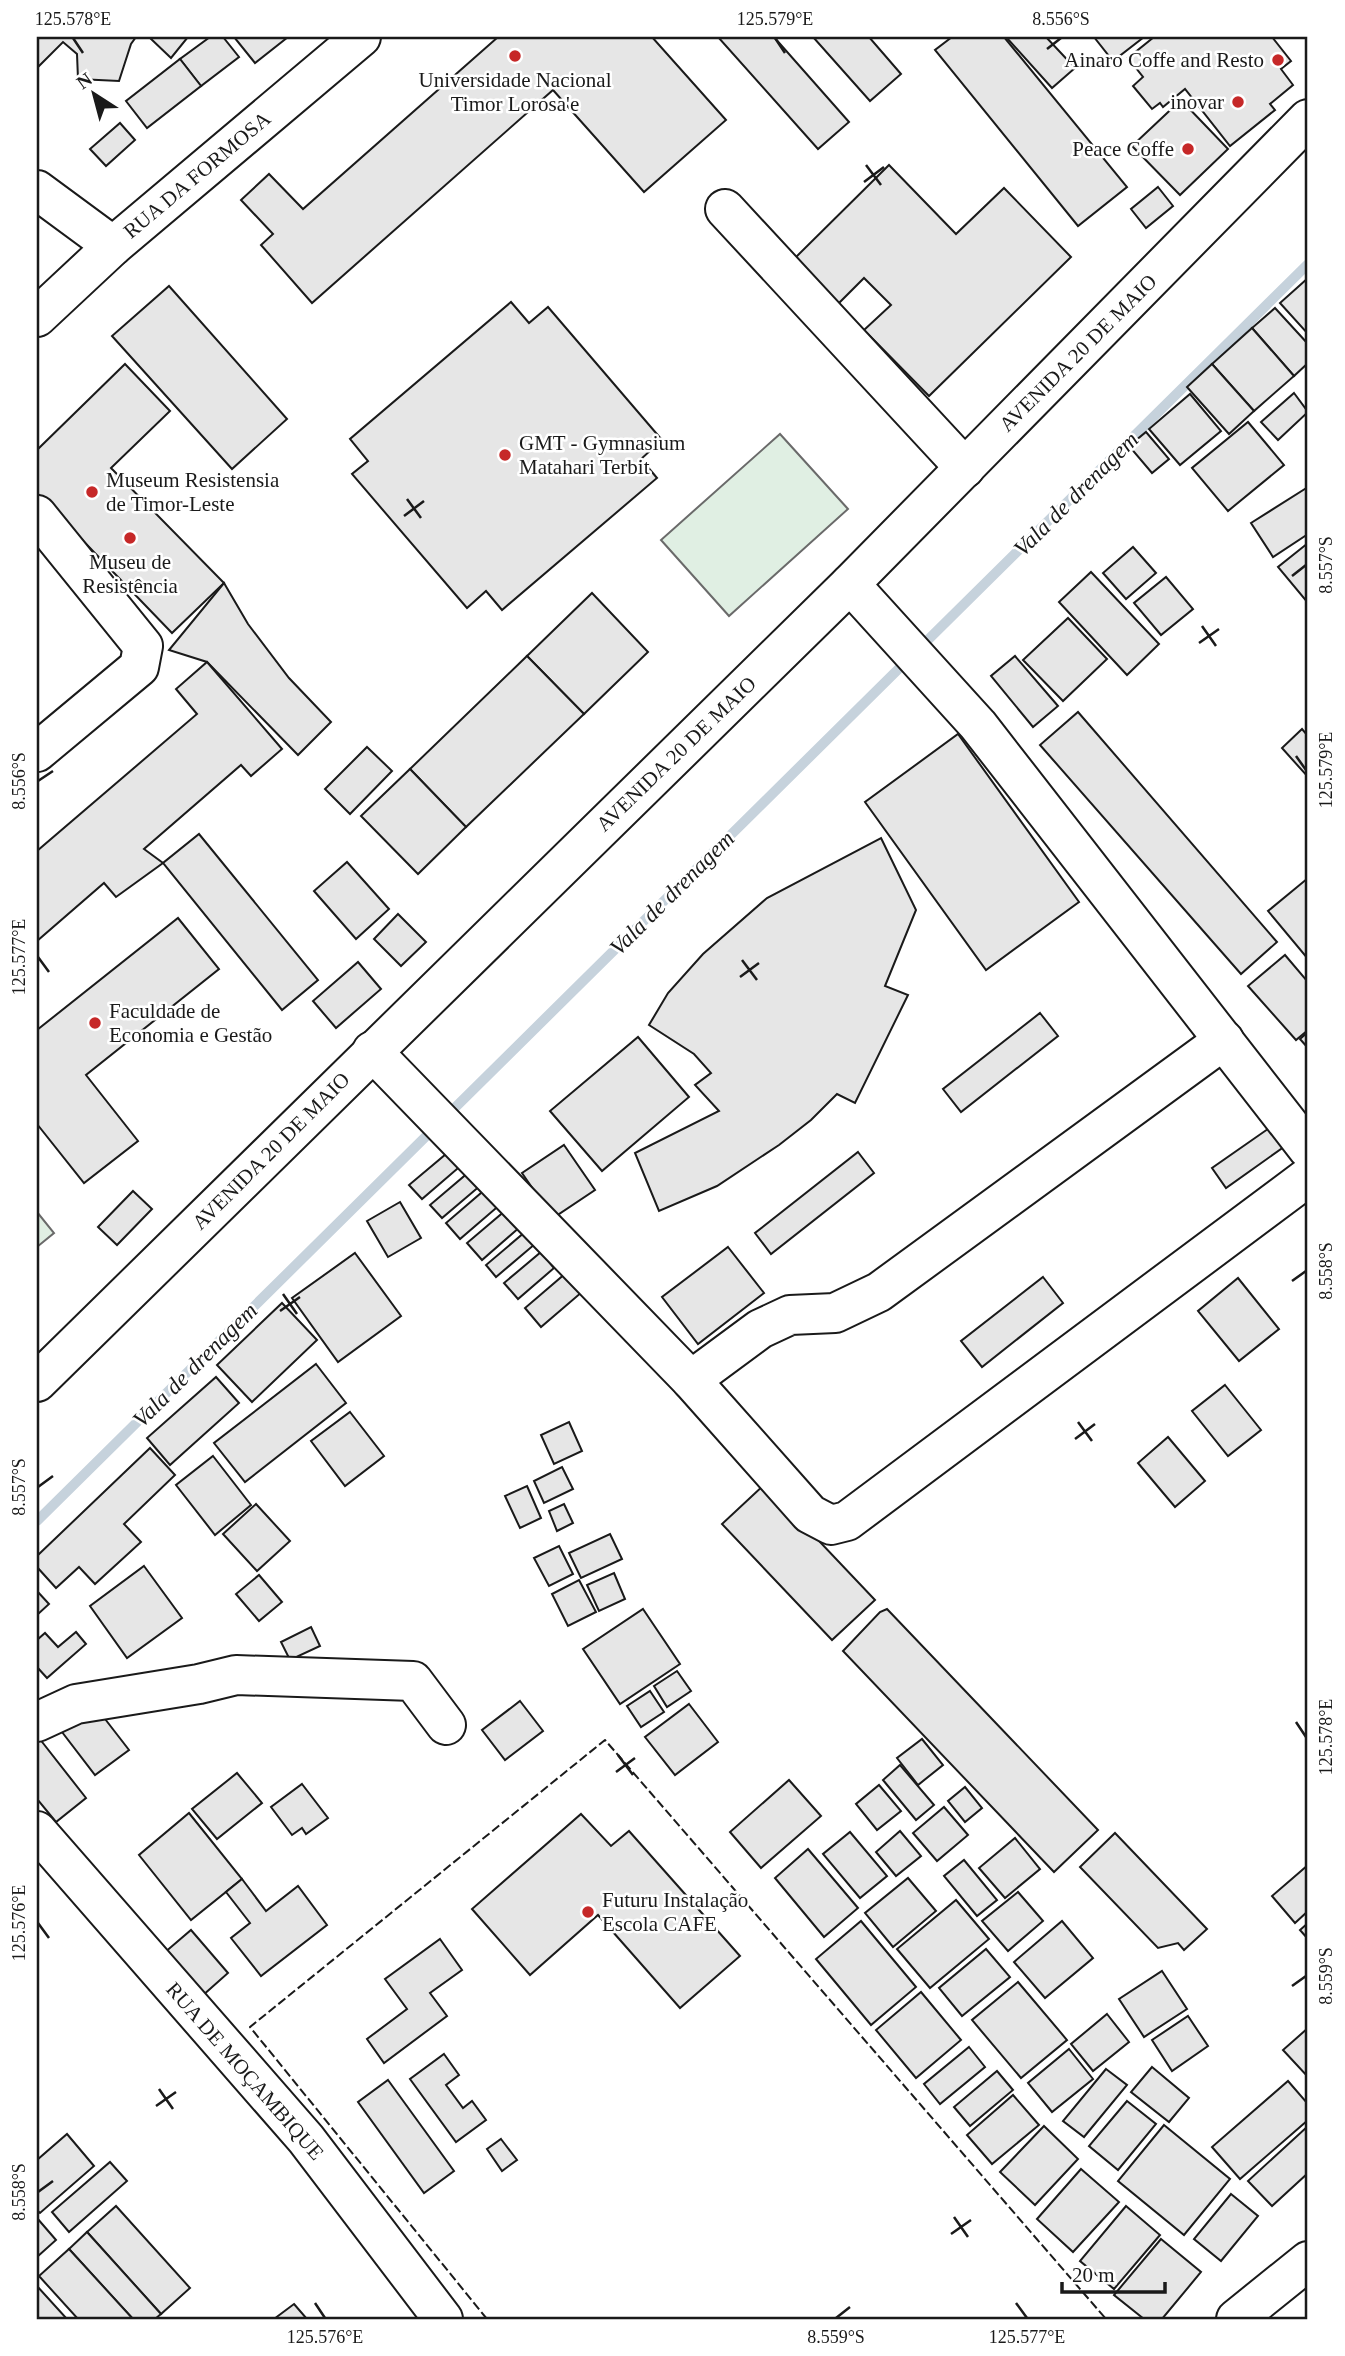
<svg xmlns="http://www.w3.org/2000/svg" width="1345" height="2356" viewBox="0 0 1345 2356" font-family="Georgia,serif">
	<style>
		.green { fill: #e0efe3; stroke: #6a6a6a; stroke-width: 2 }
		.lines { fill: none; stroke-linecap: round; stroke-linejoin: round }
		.stream { stroke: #c6d2dc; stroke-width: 10 }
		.building { fill: #e6e6e6; stroke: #1a1a1a; stroke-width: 2 }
		.minor-casing { stroke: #1a1a1a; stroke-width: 42 }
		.major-casing { stroke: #1a1a1a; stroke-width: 42 }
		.minor { stroke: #fff; stroke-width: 38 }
		.major { stroke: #fff; stroke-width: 38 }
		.fence { stroke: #1a1a1a; stroke-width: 2; stroke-dasharray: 9 3.5; stroke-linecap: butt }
		.ticks { fill: none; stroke: #1a1a1a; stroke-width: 2.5 }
		.poi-dot { fill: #c62828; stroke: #fff; stroke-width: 2.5 }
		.labels { text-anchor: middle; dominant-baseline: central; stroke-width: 5; stroke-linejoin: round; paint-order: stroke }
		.poi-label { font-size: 21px; fill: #1a1a1a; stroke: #fff; text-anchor: start }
		.street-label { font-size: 21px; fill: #1a1a1a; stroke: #fff }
		.water-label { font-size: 23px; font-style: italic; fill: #1a1a1a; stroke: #fff }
		.neatline { fill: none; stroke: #1a1a1a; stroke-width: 2.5 }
		.ticks-label { font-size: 18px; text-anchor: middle; fill: #1a1a1a }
	</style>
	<rect width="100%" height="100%" fill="#fff"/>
	<!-- green -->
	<g class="green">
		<path d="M780,434L848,509L729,616L661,540Z"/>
		<path d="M37,1212L54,1233L37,1247Z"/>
	</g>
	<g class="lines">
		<!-- stream -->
		<path class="stream" d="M37,1521L1308,264"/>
	</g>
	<!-- building -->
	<g class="building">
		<path d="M37,37H136L131,44L119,81L78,79L77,54L63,42L37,68Z"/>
		<path d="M149,37H188L171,58Z"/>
		<path d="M210,37H223L239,57L201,86L180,59Z"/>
		<path d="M234,37H288L255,63Z"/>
		<path d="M498,37H652L726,120L644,192L553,90L312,303L261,245L273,234L241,200L269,174L303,209Z"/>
		<path d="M718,37H774L849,122L818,149Z"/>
		<path d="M813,37H869L901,74L870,101Z"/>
		<path d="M952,37H1004L1127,187L1078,226L935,50Z"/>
		<path d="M1006,37H1046L1075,68L1052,88Z"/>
		<path d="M1094,37H1144L1113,61Z"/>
		<path d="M1154,37H1272L1291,61L1281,69L1293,85L1270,104L1275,110L1230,146L1185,89L1163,107L1160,103L1152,109L1133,86L1143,77L1128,58Z"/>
		<path d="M180,59L201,86L147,128L126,101Z"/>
		<path d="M1181,100L1228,149L1180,195L1132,146Z"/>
		<path d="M120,123L135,140L106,166L90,149Z"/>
		<path d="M889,165L956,234L1004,188L1071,257L929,396L864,330L891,305L864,278L837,305L792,261Z"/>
		<path d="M1158,187L1173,206L1146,228L1131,209Z"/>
		<path d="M1308,278V334L1280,303Z"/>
		<path d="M169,286L287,419L232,469L112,336Z"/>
		<path d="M511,302L529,323L548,307L662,440L641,459L657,478L502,610L486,591L467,608L352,474L368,461L350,439Z"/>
		<path d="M1275,308L1308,344V363L1294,376L1252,328Z"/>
		<path d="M1252,328L1294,376L1254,411L1212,364Z"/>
		<path d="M125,364L170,411L111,468L224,583L172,633L37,493V450Z"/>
		<path d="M1212,364L1254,411L1229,434L1187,387Z"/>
		<path d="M1294,393L1308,412L1278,440L1261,422Z"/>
		<path d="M1190,394L1221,431L1180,465L1149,429Z"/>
		<path d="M1248,422L1284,465L1228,511L1192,468Z"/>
		<path d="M1146,432L1169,459L1152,473L1129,446Z"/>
		<path d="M1308,487V534L1273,557L1251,523Z"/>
		<path d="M1308,543V603L1278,567Z"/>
		<path d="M1133,547L1156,573L1126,599L1103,573Z"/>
		<path d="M1091,572L1159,644L1127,675L1059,602Z"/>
		<path d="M1166,577L1193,609L1161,635L1134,603Z"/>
		<path d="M224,583L248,624L289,678L331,722L298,755L207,662L169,650Z"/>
		<path d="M592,593L648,652L584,714L527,656Z"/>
		<path d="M1068,618L1107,659L1063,701L1023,660Z"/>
		<path d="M527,656L584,714L466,827L410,769Z"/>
		<path d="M1015,656L1058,706L1033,727L991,676Z"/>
		<path d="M207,662L282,749L251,776L241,765L144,849L163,863L116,897L104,883L37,941V851L197,714L176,689Z"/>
		<path d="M1078,712L1277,942L1241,974L1040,745Z"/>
		<path d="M1302,729L1308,736V777L1282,748Z"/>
		<path d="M958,734L1079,902L986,970L865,802Z"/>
		<path d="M367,747L392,771L350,814L325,789Z"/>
		<path d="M410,769L466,827L418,874L361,816Z"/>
		<path d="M199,834L318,980L282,1010L163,863Z"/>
		<path d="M881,838L916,910L885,986L908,995L855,1103L837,1094L811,1120L779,1145L717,1186L659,1211L635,1153L719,1111L695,1085L711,1073L694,1054L649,1025L668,993L703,954L767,898Z"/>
		<path d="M347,862L389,909L356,939L314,891Z"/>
		<path d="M1308,878V959L1268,911Z"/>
		<path d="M398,914L426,942L401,966L374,939Z"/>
		<path d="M178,918L219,969L86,1075L138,1141L84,1183L37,1124V1030Z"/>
		<path d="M1285,955L1308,982V1030L1296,1040L1248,986Z"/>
		<path d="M358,962L381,989L336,1028L313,1001Z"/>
		<path d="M1040,1013L1058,1036L961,1112L943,1089Z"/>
		<path d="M1308,1032V1048L1300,1039Z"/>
		<path d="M638,1037L689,1097L602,1171L550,1111Z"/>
		<path d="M1275,1124L1288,1144L1226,1188L1212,1168Z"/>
		<path d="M564,1145L595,1190L553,1218L522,1173Z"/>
		<path d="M452,1149L464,1163L422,1199L409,1185Z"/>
		<path d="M858,1152L874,1173L771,1254L755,1233Z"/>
		<path d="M469,1172L481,1185L442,1218L430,1205Z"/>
		<path d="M488,1187L502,1203L460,1239L446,1223Z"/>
		<path d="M133,1191L152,1209L117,1245L98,1227Z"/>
		<path d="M400,1202L421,1238L388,1257L367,1221Z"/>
		<path d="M506,1210L520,1227L482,1260L467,1243Z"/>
		<path d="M525,1232L535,1244L496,1277L486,1265Z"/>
		<path d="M728,1247L764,1293L698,1344L662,1297Z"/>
		<path d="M541,1252L554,1268L518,1299L504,1283Z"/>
		<path d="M355,1253L401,1316L338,1362L292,1298Z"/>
		<path d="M566,1273L582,1292L541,1327L525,1308Z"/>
		<path d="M1043,1277L1063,1303L982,1367L961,1341Z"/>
		<path d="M1238,1278L1279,1329L1239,1361L1198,1311Z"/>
		<path d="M282,1303L317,1340L252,1402L217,1365Z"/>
		<path d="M316,1364L346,1403L245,1482L214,1443Z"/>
		<path d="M216,1377L239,1403L170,1465L147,1438Z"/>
		<path d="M1225,1385L1261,1430L1228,1456L1192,1411Z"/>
		<path d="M350,1412L384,1456L345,1486L311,1441Z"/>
		<path d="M569,1422L582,1451L554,1464L541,1435Z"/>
		<path d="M1168,1437L1205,1481L1175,1507L1138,1463Z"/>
		<path d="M150,1448L175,1475L124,1524L141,1542L95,1584L79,1567L56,1588L37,1567V1556Z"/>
		<path d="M213,1456L251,1505L215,1535L176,1485Z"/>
		<path d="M562,1467L573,1489L544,1503L534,1481Z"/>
		<path d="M765,1484L875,1600L832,1640L722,1524Z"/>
		<path d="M527,1486L541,1518L520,1528L505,1496Z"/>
		<path d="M256,1504L290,1541L257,1571L223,1534Z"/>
		<path d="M564,1504L573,1523L557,1531L549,1511Z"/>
		<path d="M610,1534L622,1559L581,1578L569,1553Z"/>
		<path d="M559,1546L573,1574L549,1586L534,1558Z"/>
		<path d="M144,1566L182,1618L127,1658L90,1606Z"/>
		<path d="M614,1573L625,1599L599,1611L587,1585Z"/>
		<path d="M259,1575L282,1602L259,1621L236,1594Z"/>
		<path d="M579,1580L596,1612L568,1626L552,1594Z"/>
		<path d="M37,1591L49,1604L37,1615Z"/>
		<path d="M643,1609L680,1664L620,1704L583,1649Z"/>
		<path d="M887,1609L1098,1830L1054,1872L843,1651L880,1612Z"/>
		<path d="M311,1627L320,1646L290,1660L281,1642Z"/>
		<path d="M76,1632L86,1644L47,1678L37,1667V1640L45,1633L58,1647Z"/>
		<path d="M677,1671L691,1691L667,1707L654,1686Z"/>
		<path d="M650,1691L664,1712L641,1727L627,1706Z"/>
		<path d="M520,1701L543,1731L505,1760L482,1730Z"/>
		<path d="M689,1704L718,1742L675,1775L645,1737Z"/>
		<path d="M95,1706L129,1750L95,1775L62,1732Z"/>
		<path d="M39,1738L86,1798L56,1822L37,1799V1741Z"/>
		<path d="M922,1739L943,1765L918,1785L897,1758Z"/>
		<path d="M900,1765L934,1805L916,1820L883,1780Z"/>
		<path d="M237,1773L262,1803L217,1839L192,1809Z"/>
		<path d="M789,1780L821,1816L761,1868L730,1832Z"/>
		<path d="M302,1784L328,1818L306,1834L302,1828L292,1835L271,1807Z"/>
		<path d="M879,1785L901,1811L877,1830L856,1804Z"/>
		<path d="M965,1787L982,1808L965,1822L948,1801Z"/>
		<path d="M944,1807L968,1835L937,1861L913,1833Z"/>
		<path d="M189,1813L242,1879L191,1920L139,1855Z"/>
		<path d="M581,1814L611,1846L629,1831L740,1956L680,2008L598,1915L530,1975L472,1909Z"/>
		<path d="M900,1831L921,1856L896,1876L876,1852Z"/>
		<path d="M850,1832L887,1876L860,1898L823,1854Z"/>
		<path d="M1115,1833L1207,1929L1184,1950L1178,1943L1158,1948L1080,1867Z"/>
		<path d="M1015,1838L1040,1869L1005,1898L979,1868Z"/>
		<path d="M808,1849L858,1908L824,1937L775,1878Z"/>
		<path d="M964,1860L997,1900L977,1916L944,1876Z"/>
		<path d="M1308,1865V1911L1295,1923L1272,1896Z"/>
		<path d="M908,1878L936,1911L893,1947L865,1913Z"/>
		<path d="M242,1879L266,1911L298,1886L327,1925L261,1976L231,1938L250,1923L226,1892Z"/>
		<path d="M1018,1892L1043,1921L1008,1951L982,1921Z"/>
		<path d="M956,1900L989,1939L930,1988L897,1949Z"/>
		<path d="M861,1921L916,1987L871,2025L816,1959Z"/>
		<path d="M1062,1921L1093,1958L1045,1998L1014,1962Z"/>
		<path d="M1308,1923V1939L1300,1930Z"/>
		<path d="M191,1930L228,1973L202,1996L164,1953Z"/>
		<path d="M440,1939L462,1970L430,1993L447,2016L384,2063L367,2039L407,2009L385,1979Z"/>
		<path d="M986,1949L1010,1977L962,2016L939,1988Z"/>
		<path d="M1162,1971L1187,2009L1144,2037L1119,1999Z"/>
		<path d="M1018,1982L1067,2040L1021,2078L972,2020Z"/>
		<path d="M921,1992L961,2040L916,2078L876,2030Z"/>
		<path d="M1107,2014L1129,2042L1093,2071L1071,2044Z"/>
		<path d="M1188,2016L1208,2046L1172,2071L1152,2040Z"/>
		<path d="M1308,2028V2077L1283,2050Z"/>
		<path d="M969,2047L985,2067L940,2104L924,2084Z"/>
		<path d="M1069,2049L1093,2079L1052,2112L1028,2083Z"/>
		<path d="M444,2054L459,2075L446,2085L463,2108L472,2101L486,2120L456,2142L410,2079Z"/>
		<path d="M1152,2067L1189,2098L1169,2122L1131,2092Z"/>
		<path d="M1106,2069L1127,2085L1084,2137L1063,2121Z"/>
		<path d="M997,2071L1013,2090L970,2126L954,2107Z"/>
		<path d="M388,2080L454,2171L424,2193L358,2102Z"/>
		<path d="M1288,2081L1308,2104V2120L1240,2179L1212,2147Z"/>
		<path d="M1013,2095L1039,2125L992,2164L967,2135Z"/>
		<path d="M1127,2101L1156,2124L1118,2170L1089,2146Z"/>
		<path d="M1164,2125L1230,2179L1184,2235L1118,2181Z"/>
		<path d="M1044,2126L1078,2159L1035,2205L1000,2172Z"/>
		<path d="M1308,2126V2173L1272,2206L1248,2181Z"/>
		<path d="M67,2134L94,2166L40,2213L37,2210V2160Z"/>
		<path d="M501,2139L517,2160L502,2171L487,2149Z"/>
		<path d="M110,2162L127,2181L69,2232L52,2212Z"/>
		<path d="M1081,2169L1119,2202L1073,2252L1037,2219Z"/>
		<path d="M1231,2194L1258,2216L1221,2261L1194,2239Z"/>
		<path d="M116,2206L190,2288L161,2314L87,2232Z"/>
		<path d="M1126,2206L1160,2235L1114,2289L1080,2261Z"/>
		<path d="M37,2218L56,2240L37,2257Z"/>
		<path d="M87,2232L161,2314L155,2319H133L69,2249Z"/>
		<path d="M1161,2239L1201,2272L1162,2319H1144L1114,2295Z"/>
		<path d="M69,2249L133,2319H78L39,2276Z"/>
		<path d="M37,2286L67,2319H37Z"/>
		<path d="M294,2304L307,2319H274Z"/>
	</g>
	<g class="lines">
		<defs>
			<g id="minor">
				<path d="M37,190L113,246"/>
				<path d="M725,209L965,468"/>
				<path d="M37,317L113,246L361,37"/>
				<path d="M37,515L143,646L139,667L37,752"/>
				<path d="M850,584L978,725L1308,1149"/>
				<path d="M372,1051L691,1380L810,1514L831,1525L847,1521L1308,1177"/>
				<path d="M691,1380L760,1329L790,1315L835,1313L879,1292L1224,1040"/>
				<path d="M37,1722L76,1704L199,1684L236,1675L413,1681L446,1725"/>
				<path d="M37,1831L306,2139L443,2319"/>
			</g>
			<g id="major">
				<path d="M37,1382L850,584L1308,119"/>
				<path d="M1236,2319L1308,2261"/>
			</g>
		</defs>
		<!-- minor casing -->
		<use href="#minor" class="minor-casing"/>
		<!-- major casing -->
		<use href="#major" class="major-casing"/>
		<!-- minor -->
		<use href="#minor" class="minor"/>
		<!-- major -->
		<use href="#major" class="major"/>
		<!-- fence -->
		<path class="fence" d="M487,2319L250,2027L605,1740L1106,2319"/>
	</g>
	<!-- ticks -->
	<path class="ticks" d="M73,38L83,53M775,38L785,53M1047,49L1061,38M866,165L881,185M864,182L884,167M407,499L421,518M404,516L424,501M1292,576L1306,565M1202,626L1216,646M1199,643L1219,629M1296,756L1306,770M38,781L53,771M38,957L49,972M742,960L757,980M740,977L759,963M1292,1281L1306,1271M283,1294L297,1314M280,1311L300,1297M1078,1422L1092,1441M1075,1439L1095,1424M38,1487L53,1476M1296,1722L1306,1737M618,1755L633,1775M616,1772L635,1758M38,1923L49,1938M1292,1986L1306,1976M159,2089L173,2109M156,2106L176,2092M38,2192L53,2181M954,2217L968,2237M951,2234L971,2220M315,2303L325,2318M1016,2303L1027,2318M836,2318L850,2307"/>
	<!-- markers -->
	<g class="poi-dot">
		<circle cx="515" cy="56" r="7"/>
		<circle cx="1278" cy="60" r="7"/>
		<circle cx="1238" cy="102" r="7"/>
		<circle cx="1188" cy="149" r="7"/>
		<circle cx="505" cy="455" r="7"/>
		<circle cx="92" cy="492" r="7"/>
		<circle cx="130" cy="538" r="7"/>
		<circle cx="95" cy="1023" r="7"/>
		<circle cx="588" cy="1912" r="7"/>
	</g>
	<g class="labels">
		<!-- poi labels -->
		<g class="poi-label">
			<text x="1264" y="60" text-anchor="end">Ainaro Coffe and Resto</text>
			<text x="515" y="80" text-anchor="middle">Universidade Nacional<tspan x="515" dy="24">Timor Lorosa'e</tspan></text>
			<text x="1224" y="102" text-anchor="end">inovar</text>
			<text x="1174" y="149" text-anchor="end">Peace Coffe</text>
			<text x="519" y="443">GMT - Gymnasium<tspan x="519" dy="24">Matahari Terbit</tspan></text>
			<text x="106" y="480">Museum Resistensia<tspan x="106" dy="24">de Timor-Leste</tspan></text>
			<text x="130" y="562" text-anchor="middle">Museu de<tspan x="130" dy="24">Resistência</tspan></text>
			<text x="109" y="1011">Faculdade de<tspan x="109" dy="24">Economia e Gestão</tspan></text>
			<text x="602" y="1900">Futuru Instalação<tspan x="602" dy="24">Escola CAFE</tspan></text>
		</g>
		<!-- street labels -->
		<g class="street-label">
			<text transform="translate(197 175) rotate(-40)">RUA DA FORMOSA</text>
			<text transform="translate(1078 353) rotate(-45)">AVENIDA 20 DE MAIO</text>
			<text transform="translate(676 754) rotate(-44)">AVENIDA 20 DE MAIO</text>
			<text transform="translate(271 1151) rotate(-45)">AVENIDA 20 DE MAIO</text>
			<text transform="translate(245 2071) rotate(49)">RUA DE MOÇAMBIQUE</text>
		</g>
		<!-- water labels -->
		<g class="water-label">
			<text transform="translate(1076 494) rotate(-45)">Vala de drenagem</text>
			<text transform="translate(672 893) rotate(-45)">Vala de drenagem</text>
			<text transform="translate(195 1365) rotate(-45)">Vala de drenagem</text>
		</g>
	</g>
	<!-- border -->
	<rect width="1345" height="2356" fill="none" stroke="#ffffff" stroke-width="77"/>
	<!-- north arrow -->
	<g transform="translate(94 94) rotate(324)" stroke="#ffffff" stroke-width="5" paint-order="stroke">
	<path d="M0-5L12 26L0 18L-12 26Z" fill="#1a1a1a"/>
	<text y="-10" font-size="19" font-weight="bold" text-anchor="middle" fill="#1a1a1a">N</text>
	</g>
	<!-- scale -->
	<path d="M1062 2282v10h103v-10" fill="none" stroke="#1a1a1a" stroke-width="3.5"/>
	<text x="1072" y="2282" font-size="21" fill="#1a1a1a" stroke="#ffffff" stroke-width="5" paint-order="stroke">20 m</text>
	<rect x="38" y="38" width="1268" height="2280" class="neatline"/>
	<g class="ticks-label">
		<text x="73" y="25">125.578°E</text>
		<text x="775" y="25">125.579°E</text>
		<text x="1061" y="25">8.556°S</text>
		<text transform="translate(1326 565) rotate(-90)" y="6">8.557°S</text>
		<text transform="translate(1326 770) rotate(-90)" y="6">125.579°E</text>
		<text transform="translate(19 781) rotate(-90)" y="6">8.556°S</text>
		<text transform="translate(19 957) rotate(-90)" y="6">125.577°E</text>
		<text transform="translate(1326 1271) rotate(-90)" y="6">8.558°S</text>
		<text transform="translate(19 1487) rotate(-90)" y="6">8.557°S</text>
		<text transform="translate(1326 1737) rotate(-90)" y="6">125.578°E</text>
		<text transform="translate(19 1923) rotate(-90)" y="6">125.576°E</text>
		<text transform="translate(1326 1976) rotate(-90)" y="6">8.559°S</text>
		<text transform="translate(19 2192) rotate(-90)" y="6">8.558°S</text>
		<text x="325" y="2343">125.576°E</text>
		<text x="836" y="2343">8.559°S</text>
		<text x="1027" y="2343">125.577°E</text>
	</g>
</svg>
